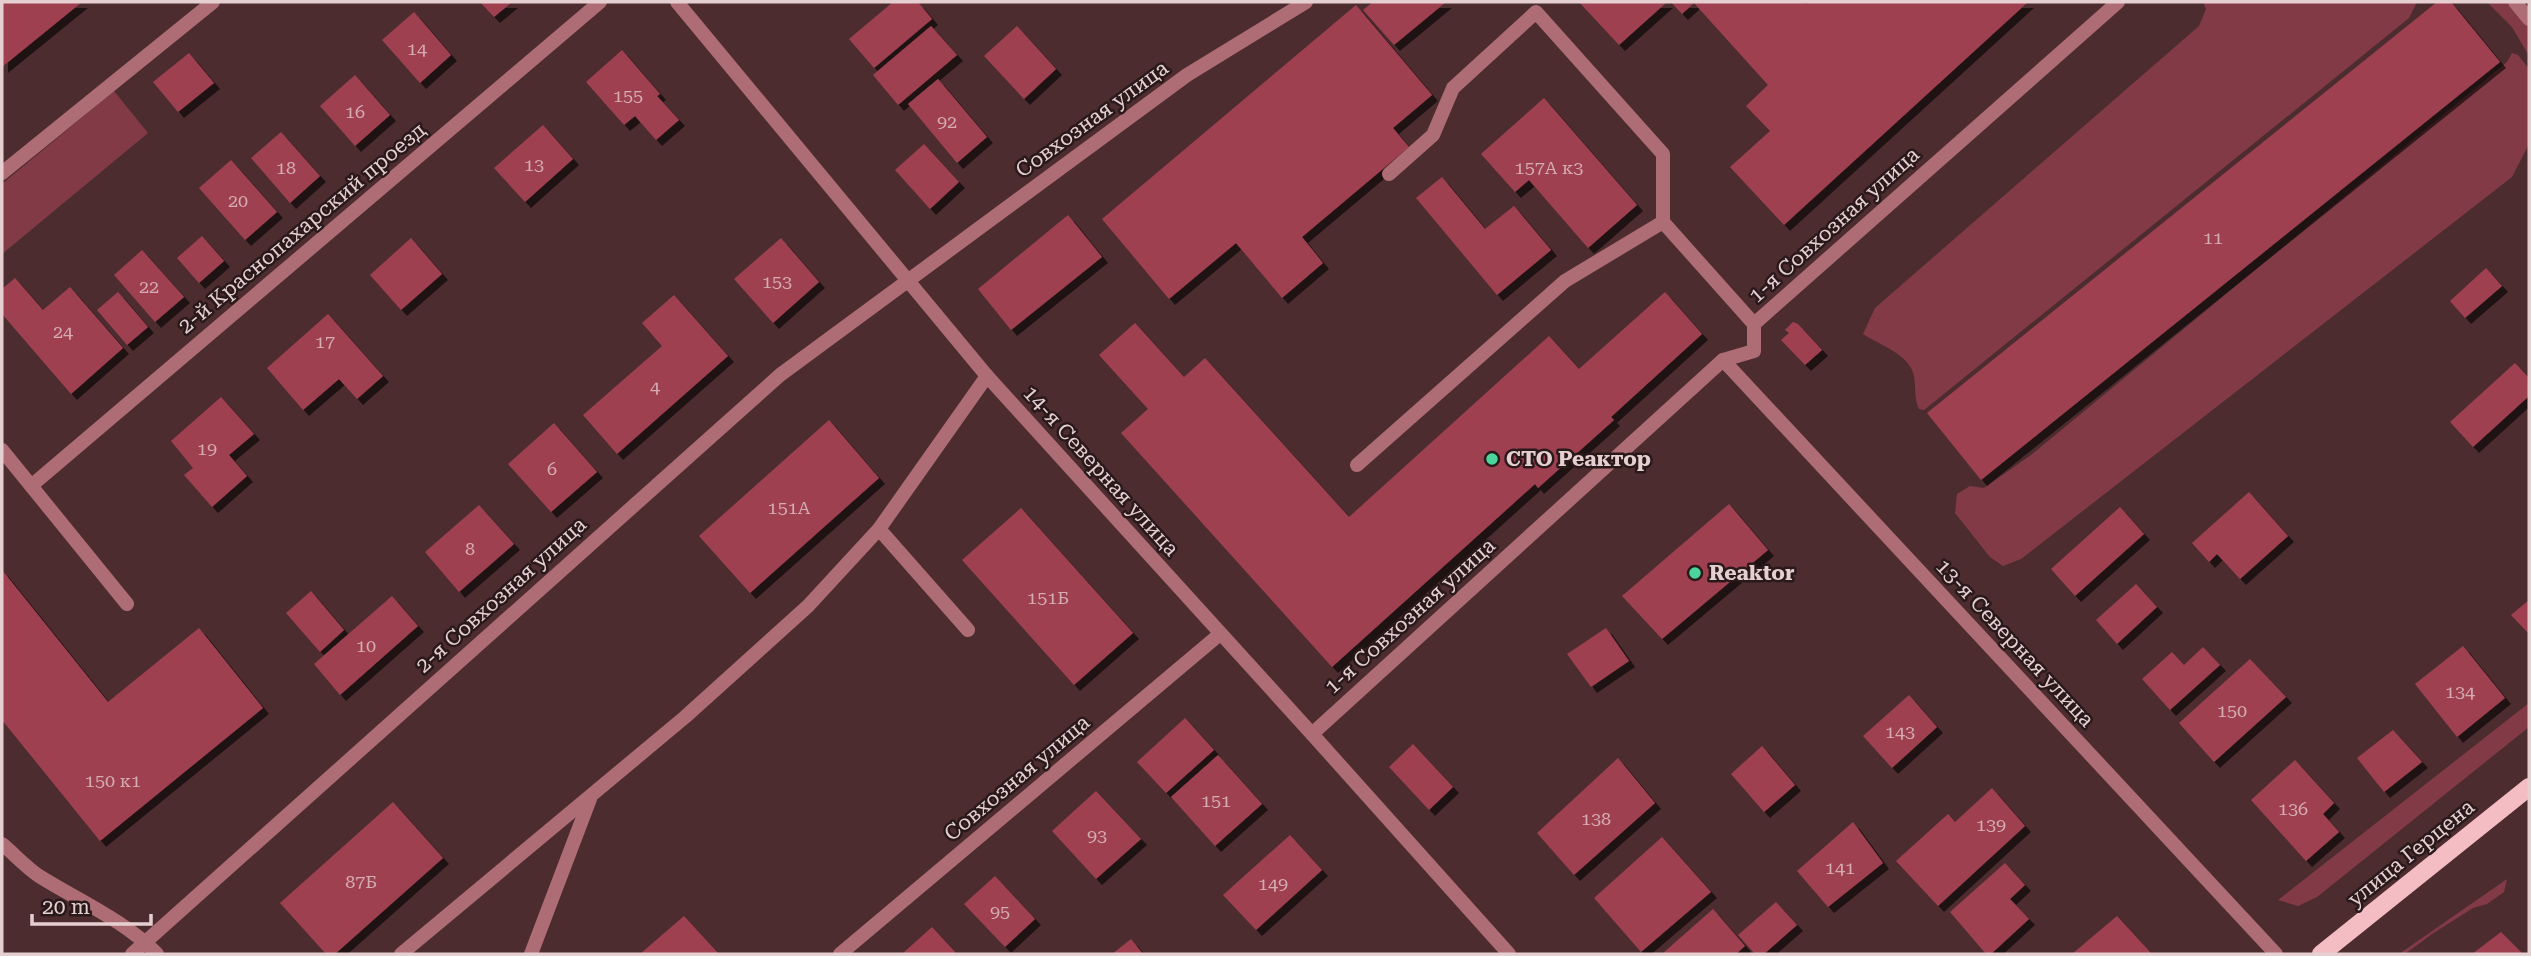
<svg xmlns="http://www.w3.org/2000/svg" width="2531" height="956" viewBox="0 0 2531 956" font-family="'Roboto Serif',serif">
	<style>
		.green { fill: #823b46 }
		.building { fill: #9f4151; filter: url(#shadow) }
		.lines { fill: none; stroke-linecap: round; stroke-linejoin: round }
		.lane { stroke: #ae6d75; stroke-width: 14 }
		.street { stroke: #ae6d75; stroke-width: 14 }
		.primary { stroke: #f4bdc3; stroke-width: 18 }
		.poi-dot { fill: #4bd49b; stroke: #29191b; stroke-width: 2.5 }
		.labels { text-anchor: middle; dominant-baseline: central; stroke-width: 5; stroke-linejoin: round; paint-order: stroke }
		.number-label { font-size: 18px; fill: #d4acb1 }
		.street-label { font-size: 21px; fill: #e6cfd1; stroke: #29191b }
		.poi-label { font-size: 21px; font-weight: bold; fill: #e6cfd1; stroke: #29191b; text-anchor: start }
	</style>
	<defs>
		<filter id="shadow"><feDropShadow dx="6" dy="6" stdDeviation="0" flood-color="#0009"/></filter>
	</defs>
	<rect width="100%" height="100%" fill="#4d2c30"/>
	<!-- green -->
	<g class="green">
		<path d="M2203,2H2417L2409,18L1924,410L1919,409C1914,399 1916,387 1914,376C1910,354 1879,345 1863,334L1875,308L2199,26L2206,9Z"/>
		<path d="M2487,2H2509L2529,26V56L2512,27Z"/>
		<path d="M2512,53L2518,55L2529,69V144L2512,177L2021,559L2003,566L1990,557L1955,513L1957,494L1970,486L1984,488L2031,455L2507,62Z"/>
		<path d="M114,91L148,133L2,254V184Z"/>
		<path d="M2529,703V727L2317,897L2298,906L2278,900Z"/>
		<path d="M2507,879L2504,892L2487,904L2473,908L2432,934L2405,954H2399Z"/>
	</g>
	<!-- building -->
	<g class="building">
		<path d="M2,2H82L2,67Z"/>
		<path d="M480,2H512L494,17Z"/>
		<path d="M893,2H918L932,19L874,68L849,39Z"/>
		<path d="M1373,2H1446L1394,45L1363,10Z"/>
		<path d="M1579,2H1667L1619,45Z"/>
		<path d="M1671,2H1804L1806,4L1809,2H2028L1784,225L1730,167L1770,131L1746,106L1768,85L1694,3L1682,14Z"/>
		<path d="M2437,2H2451L2500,62L1981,480L1927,413Z"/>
		<path d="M1356,5L1432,95L1393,128L1409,147L1302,237L1323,263L1282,298L1236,243L1169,299L1102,219Z"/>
		<path d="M414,12L451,55L420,83L382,40Z"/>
		<path d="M931,26L957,55L898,105L873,75Z"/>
		<path d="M1017,26L1056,69L1024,99L984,56Z"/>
		<path d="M622,50L660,94L657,96L679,120L656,140L635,116L624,125L586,82Z"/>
		<path d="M189,53L214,83L178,112L153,82Z"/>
		<path d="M355,75L390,115L355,146L320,106Z"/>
		<path d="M938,79L987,137L957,163L908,104Z"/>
		<path d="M1544,98L1637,205L1588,248L1529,180L1515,192L1481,154Z"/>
		<path d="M543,125L573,159L525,202L494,168Z"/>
		<path d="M281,132L320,176L290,203L251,158Z"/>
		<path d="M924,144L959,182L930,209L895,170Z"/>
		<path d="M231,160L277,212L245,240L199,188Z"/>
		<path d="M1442,177L1485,229L1514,206L1551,250L1497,295L1416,198Z"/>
		<path d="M1068,215L1102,257L1011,330L978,289Z"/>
		<path d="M202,236L224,261L199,283L177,258Z"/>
		<path d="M411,238L442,274L401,310L370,275Z"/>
		<path d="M781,238L819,282L773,323L734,279Z"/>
		<path d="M142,250L184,297L155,322L114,275Z"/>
		<path d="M2486,268L2502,286L2465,318L2450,301Z"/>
		<path d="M15,278L43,310L70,287L123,348L71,394L2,314V289Z"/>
		<path d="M118,292L148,327L127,345L97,310Z"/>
		<path d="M1665,292L1702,334L1611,417L1614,420L1538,488L1535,484L1332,667L1121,433L1148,409L1099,355L1135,323L1184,377L1205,358L1349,517L1549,336L1579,369Z"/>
		<path d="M674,295L728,356L617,454L583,415L662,346L642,323Z"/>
		<path d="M328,314L383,376L357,399L339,379L303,410L267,368Z"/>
		<path d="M1793,322L1798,324L1822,350L1805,365L1781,340L1789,333L1785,330Z"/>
		<path d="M2515,363L2529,378V396L2473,447L2450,422Z"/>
		<path d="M221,397L254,434L229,455L247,476L212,507L184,475L193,468L171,441Z"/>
		<path d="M829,420L879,478L750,593L699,536Z"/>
		<path d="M554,423L597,472L551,512L508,464Z"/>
		<path d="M2249,492L2288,536L2240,579L2217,554L2209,562L2192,543Z"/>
		<path d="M1729,504L1768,550L1662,639L1622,596Z"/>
		<path d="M479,505L514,544L459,592L425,552Z"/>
		<path d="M2120,507L2144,534L2075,596L2051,569Z"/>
		<path d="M1021,508L1133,633L1074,685L962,560Z"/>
		<path d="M2,570L108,702L199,628L263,708L100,841L2,720Z"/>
		<path d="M2136,584L2157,607L2117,644L2096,620Z"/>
		<path d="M311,591L344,630L320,652L286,613Z"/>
		<path d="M392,596L418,626L340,695L314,664Z"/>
		<path d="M2529,600V634L2511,615Z"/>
		<path d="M1606,628L1629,661L1591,687L1567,654Z"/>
		<path d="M2463,646L2505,698L2457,737L2415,684Z"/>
		<path d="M2203,647L2220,665L2170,710L2142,679L2172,652L2184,665Z"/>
		<path d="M2250,659L2286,697L2214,762L2179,723Z"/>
		<path d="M1909,695L1937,727L1892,768L1863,736Z"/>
		<path d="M1185,718L1214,750L1166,793L1137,762Z"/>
		<path d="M2393,730L2422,762L2384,792L2357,758Z"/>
		<path d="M1413,744L1453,787L1429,810L1389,767Z"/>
		<path d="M1762,746L1795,785L1764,812L1731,774Z"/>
		<path d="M1218,755L1262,804L1215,846L1171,797Z"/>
		<path d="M1618,758L1655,803L1574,875L1537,833Z"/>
		<path d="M2295,760L2334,803L2323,814L2339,832L2306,861L2251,800Z"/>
		<path d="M1992,788L2025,826L1938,906L1896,861L1948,814L1955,822Z"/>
		<path d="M1096,791L1141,839L1096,879L1052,831Z"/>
		<path d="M393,802L443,858L335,954H326L280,903Z"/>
		<path d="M1853,822L1883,863L1828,907L1797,871Z"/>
		<path d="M1290,835L1322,870L1256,930L1223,895Z"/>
		<path d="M1662,837L1711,892L1641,952L1594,898Z"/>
		<path d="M2005,863L2025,885L2010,899L2029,919L1991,954H1986L1950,912Z"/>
		<path d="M995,876L1035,919L1005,947L964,904Z"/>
		<path d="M1776,902L1797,925L1764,954H1755L1738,935Z"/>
		<path d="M1713,909L1745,946L1736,954H1662Z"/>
		<path d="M684,916L719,954H640Z"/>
		<path d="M2117,916L2152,954H2072Z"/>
		<path d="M932,927L957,954H902Z"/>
		<path d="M2501,932L2523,954H2472Z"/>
		<path d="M1131,939L1143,954H1112Z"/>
	</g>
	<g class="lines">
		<!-- lane -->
		<g class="lane">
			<path d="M2,173L213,2"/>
			<path d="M1389,174L1433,135L1453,88L1536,12L1663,154V222"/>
			<path d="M2,450L127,604"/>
			<path d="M1357,465L1565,281L1663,222L1754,324"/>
			<path d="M879,529L968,630"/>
			<path d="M401,954L685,717L808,606L879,529L987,376"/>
			<path d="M531,954L590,799"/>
		</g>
		<!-- street -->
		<g class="street">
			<path d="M677,2L987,376L1312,734L1509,954"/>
			<path d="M2515,2L2529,19"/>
			<path d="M1723,360L2276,954"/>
			<path d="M31,486L600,2"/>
			<path d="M1312,734L1723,360L1754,351V324L2118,2"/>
			<path d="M2,844C14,854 26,867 39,876C79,901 124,920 157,954"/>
			<path d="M132,954L780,375L1187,75L1306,2"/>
			<path d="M840,954L1220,634"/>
		</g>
		<!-- primary -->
		<path class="primary" d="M2321,954L2529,787"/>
	</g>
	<!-- markers -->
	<g class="poi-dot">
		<circle cx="1492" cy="459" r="7"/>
		<circle cx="1695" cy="573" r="7"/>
	</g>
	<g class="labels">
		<!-- number labels -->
		<g class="number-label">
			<text x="417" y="48">14</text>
			<text x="628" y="95">155</text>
			<text x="355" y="111">16</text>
			<text x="947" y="121">92</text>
			<text x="534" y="164">13</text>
			<text x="286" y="167">18</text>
			<text x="1549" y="167">157А к3</text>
			<text x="238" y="200">20</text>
			<text x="2213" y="237">11</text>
			<text x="777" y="281">153</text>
			<text x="149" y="286">22</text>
			<text x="63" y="331">24</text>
			<text x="325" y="341">17</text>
			<text x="655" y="386">4</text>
			<text x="207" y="448">19</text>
			<text x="552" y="468">6</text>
			<text x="789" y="507">151А</text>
			<text x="470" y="548">8</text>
			<text x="1048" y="597">151Б</text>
			<text x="366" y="645">10</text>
			<text x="2460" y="691">134</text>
			<text x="2232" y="710">150</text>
			<text x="1900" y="731">143</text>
			<text x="113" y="780">150 к1</text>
			<text x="1216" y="800">151</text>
			<text x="2293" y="808">136</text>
			<text x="1596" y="818">138</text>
			<text x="1991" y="824">139</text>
			<text x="1097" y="835">93</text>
			<text x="1840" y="867">141</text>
			<text x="361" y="881">87Б</text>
			<text x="1273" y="883">149</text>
			<text x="1000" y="911">95</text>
		</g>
		<!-- street labels -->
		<g class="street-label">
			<text transform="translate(1092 119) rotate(-36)">Совхозная улица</text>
			<text transform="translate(1834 225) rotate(-42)">1-я Совхозная улица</text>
			<text transform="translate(302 228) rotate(-40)">2-й Краснопахарский проезд</text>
			<text transform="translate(1101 471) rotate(48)">14-я Северная улица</text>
			<text transform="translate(501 595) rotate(-42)">2-я Совхозная улица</text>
			<text transform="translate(1410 616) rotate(-42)">1-я Совхозная улица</text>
			<text transform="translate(2015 643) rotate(47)">13-я Северная улица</text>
			<text transform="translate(1017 778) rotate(-40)">Совхозная улица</text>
			<text transform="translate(2411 853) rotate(-39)">улица Герцена</text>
		</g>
		<!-- poi labels -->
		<g class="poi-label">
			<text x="1506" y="459">СТО Реактор</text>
			<text x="1709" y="573">Reaktor</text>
		</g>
	</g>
	<!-- border -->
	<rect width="2531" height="956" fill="none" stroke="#e6cfd1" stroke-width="7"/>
	<!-- scale -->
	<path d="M32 914v10h119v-10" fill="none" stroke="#e6cfd1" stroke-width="3.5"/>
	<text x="42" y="914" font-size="21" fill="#e6cfd1" stroke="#29191b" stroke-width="5" paint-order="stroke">20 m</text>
</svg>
